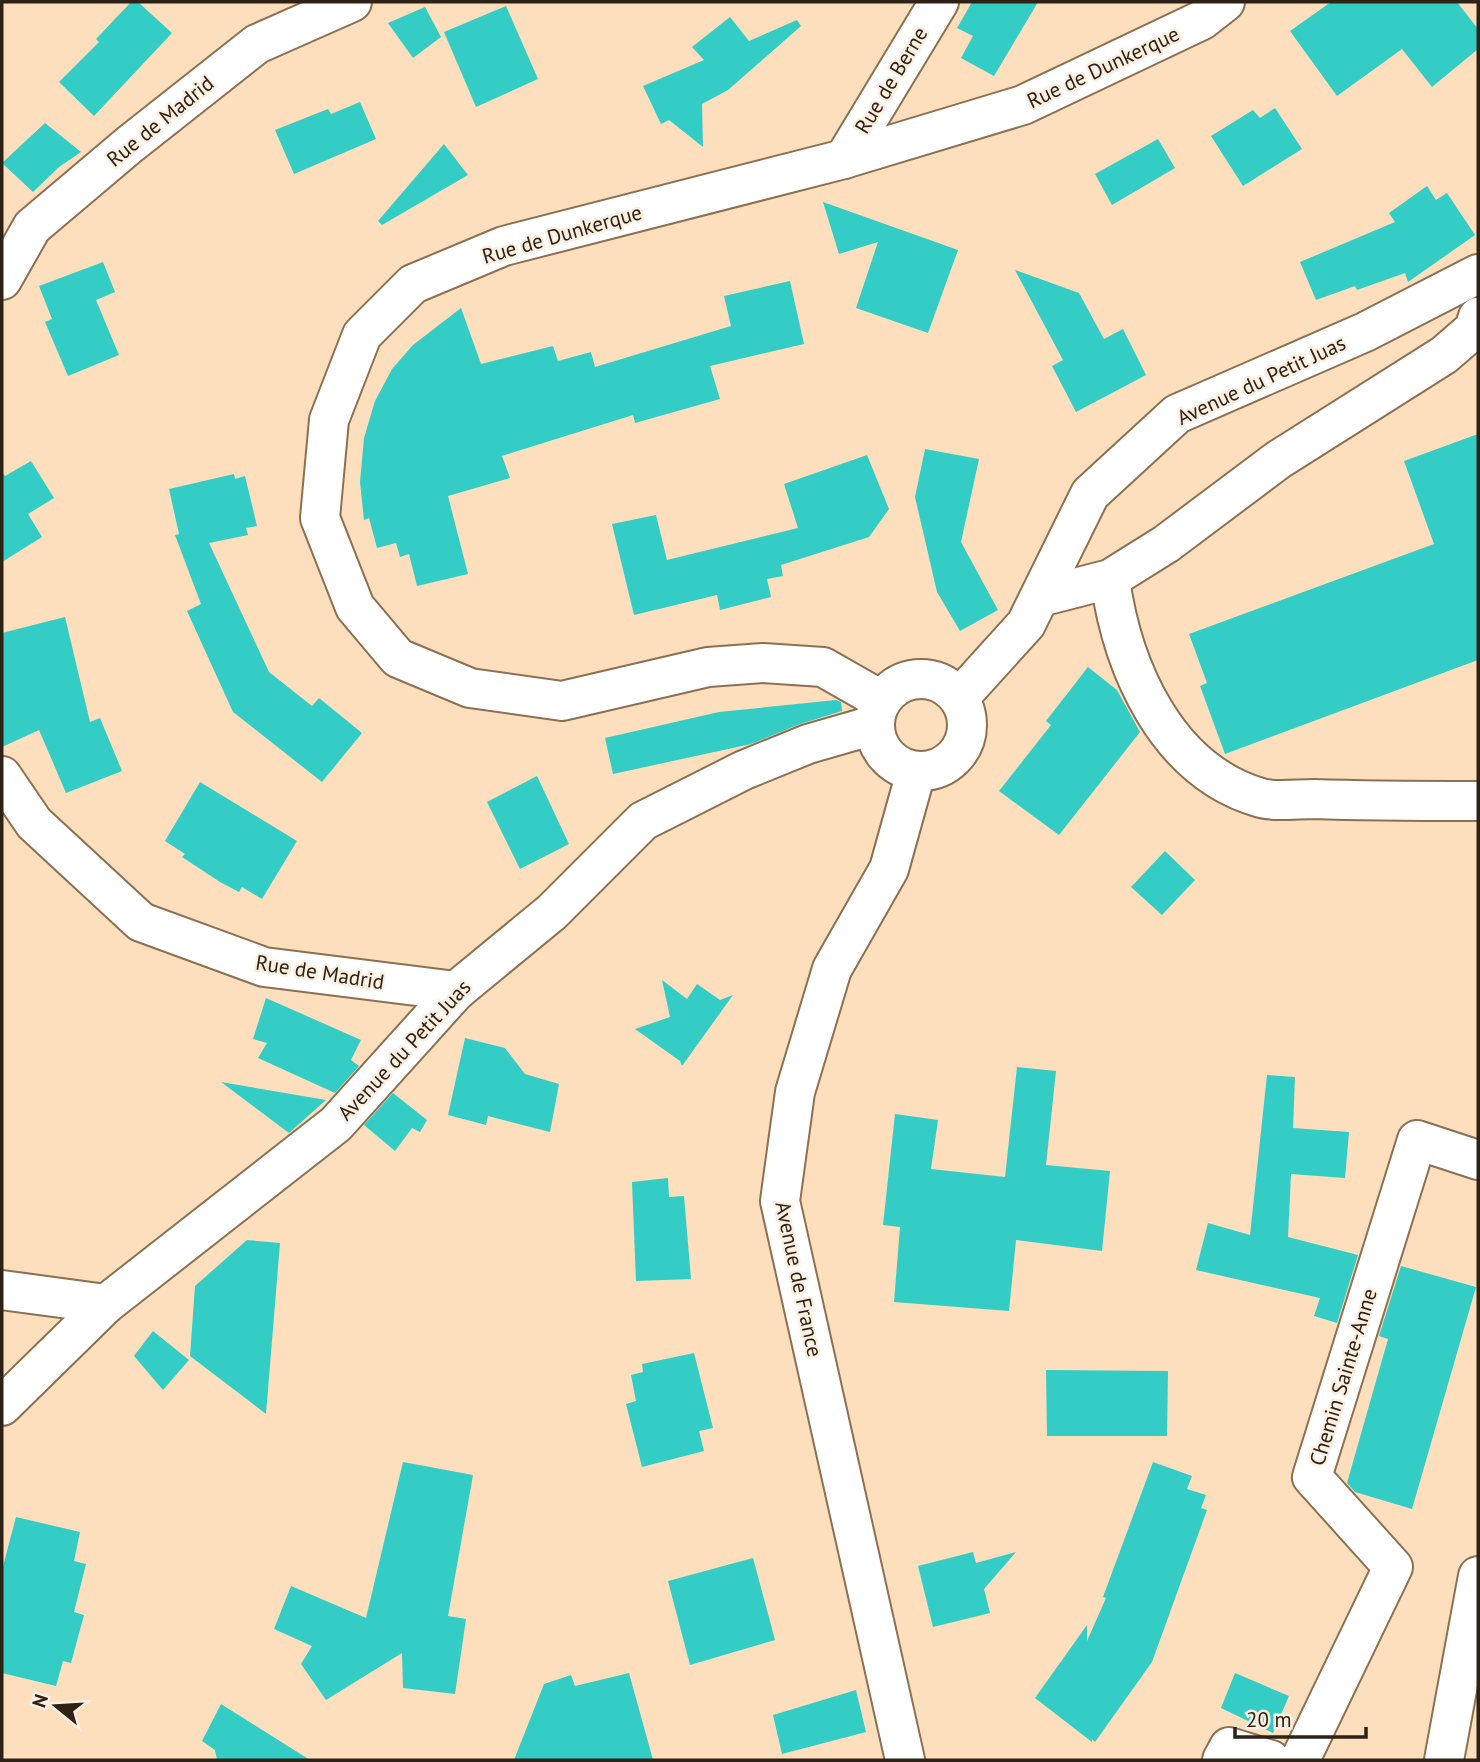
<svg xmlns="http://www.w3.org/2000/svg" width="1480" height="1762" viewBox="0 0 1480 1762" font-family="'PT Sans',sans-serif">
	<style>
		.building { fill: #33cdc5 }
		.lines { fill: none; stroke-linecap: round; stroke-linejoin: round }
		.minor-casing { stroke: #8b7052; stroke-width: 42 }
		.minor { stroke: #fff; stroke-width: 38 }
		.labels { text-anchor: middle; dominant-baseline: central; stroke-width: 5; stroke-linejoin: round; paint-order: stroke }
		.street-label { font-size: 21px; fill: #2d2215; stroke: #fbefe2 }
	</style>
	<rect width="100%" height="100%" fill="#fddebd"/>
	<!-- building -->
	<g class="building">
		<path d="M131,2H138L172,33L94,116L59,82L99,42L96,39Z"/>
		<path d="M972,2H1038L994,76L961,58L973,36L957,28Z"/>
		<path d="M1331,2H1457L1478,29V49L1432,87L1402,49L1337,96L1290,31Z"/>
		<path d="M506,6L538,79L476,107L444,32Z"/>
		<path d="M425,7L441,37L413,58L388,23Z"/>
		<path d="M730,17L749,41L797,20L801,26L728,90L702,104L703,147L669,120L661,124L643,86L704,60L692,47Z"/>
		<path d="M360,102L376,139L294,174L275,130L328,109L331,114Z"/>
		<path d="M1275,108L1302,149L1243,186L1211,136L1253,110L1260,118Z"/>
		<path d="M45,123L81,152L59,167L33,192L2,163Z"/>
		<path d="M1158,139L1175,168L1112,205L1095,174Z"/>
		<path d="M444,144L468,175L382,225L378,221Z"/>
		<path d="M1427,186L1436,200L1447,193L1475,235L1408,282L1405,273L1357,290L1355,286L1316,300L1300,262L1395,222L1389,213Z"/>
		<path d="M823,202L958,250L928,333L856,308L878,242L839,254Z"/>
		<path d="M103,262L115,292L96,300L119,355L68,376L45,322L52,319L39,286Z"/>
		<path d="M1015,270L1079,293L1104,339L1123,329L1146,375L1076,412L1052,366L1063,360Z"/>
		<path d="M790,281L804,344L710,366L720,399L635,423L633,415L502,456L510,478L448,496L468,574L417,586L409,554L400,557L396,543L377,548L369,518L364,520L360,482L364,438L375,401L392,369L413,345L461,308L481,364L553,346L558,361L591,352L595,367L731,326L724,296Z"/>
		<path d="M1478,434V660L1225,754L1200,686L1207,683L1189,634L1434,544L1404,461Z"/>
		<path d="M925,449L979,459L961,542L998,610L960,631L937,592L915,497Z"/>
		<path d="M867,455L889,509L869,537L781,565L783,576L767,579L771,597L720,610L717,595L634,615L612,524L656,515L667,560L798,528L784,484Z"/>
		<path d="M31,461L54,498L28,514L42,537L2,562V472L5,476Z"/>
		<path d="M234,474L235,479L245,476L257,526L246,528L248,535L209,543L269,672L312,706L319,698L362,733L322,782L233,712L187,611L201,604L175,535L179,534L169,489Z"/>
		<path d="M65,617L90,722L100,718L122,771L66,793L39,730L2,747V633Z"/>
		<path d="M1088,667L1117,690L1140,732L1059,835L999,791L1051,725L1046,721Z"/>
		<path d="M836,700L841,702L842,711L800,724L751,744L613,774L605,738L719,712Z"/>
		<path d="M537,776L569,844L520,869L487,802Z"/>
		<path d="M200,782L297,841L262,899L242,887L239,892L220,882L182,857L185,854L165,841Z"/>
		<path d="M1165,851L1195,880L1162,915L1131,887Z"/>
		<path d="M662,980L687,999L697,984L720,1000L733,995L682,1066L680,1061L635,1029L670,1017Z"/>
		<path d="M266,998L361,1040L351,1060L359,1066L335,1093L258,1058L267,1043L253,1039Z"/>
		<path d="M465,1038L505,1048L525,1074L559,1084L550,1132L488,1116L486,1125L448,1115Z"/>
		<path d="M1017,1067L1056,1071L1046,1165L1110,1171L1102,1251L1016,1240L1009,1311L894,1302L900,1227L883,1225L895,1114L938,1120L931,1169L1005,1177Z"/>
		<path d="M1267,1075L1295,1077L1293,1128L1349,1132L1345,1178L1291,1174L1288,1237L1358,1255L1337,1323L1314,1316L1320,1298L1196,1270L1208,1223L1250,1235Z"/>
		<path d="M221,1082L326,1100L289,1133Z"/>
		<path d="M393,1093L427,1120L420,1132L412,1128L395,1151L364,1125Z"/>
		<path d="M668,1178L669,1197L684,1196L691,1279L636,1281L632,1182Z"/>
		<path d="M247,1240L280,1243L266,1414L190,1356L195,1286Z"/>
		<path d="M1401,1266L1476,1287L1412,1509L1355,1492L1347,1483L1388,1339L1379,1336Z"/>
		<path d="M153,1331L189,1360L163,1390L134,1356Z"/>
		<path d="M694,1353L713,1428L699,1431L704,1451L642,1467L626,1404L636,1401L631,1375L643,1372L642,1364Z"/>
		<path d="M1046,1370L1168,1371L1167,1436H1047Z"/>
		<path d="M403,1462L473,1475L448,1616L466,1619L455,1694L403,1688L402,1653L326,1700L301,1664L312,1646L274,1629L291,1586L366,1618Z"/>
		<path d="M1153,1462L1192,1476L1187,1489L1206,1495L1201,1508L1207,1510L1152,1662L1095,1742L1092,1739V1742L1035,1698L1087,1625V1641L1106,1598L1103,1597Z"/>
		<path d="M16,1517L80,1532L74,1561L86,1564L74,1612L84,1615L71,1663L63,1661L56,1686L2,1673V1570Z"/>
		<path d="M973,1552L976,1563L1016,1552L984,1589L990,1613L933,1627L918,1566Z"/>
		<path d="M753,1558L775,1640L690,1665L668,1581Z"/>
		<path d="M629,1673L653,1760H514L544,1684L571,1675L575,1686Z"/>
		<path d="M1235,1673L1289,1696L1273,1733L1221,1708Z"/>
		<path d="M856,1690L866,1732L782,1754L773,1715Z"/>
		<path d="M221,1704L310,1760H217L215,1750L202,1741Z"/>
	</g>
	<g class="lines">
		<defs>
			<g id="minor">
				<path d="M844,159L939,2"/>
				<path d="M2,280L32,227L129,145L257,44L352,2"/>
				<path d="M1110,579C1122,667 1166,771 1261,798C1276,802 1297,799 1314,799C1368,801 1423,801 1478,801"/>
				<path d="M1040,597L1110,579L1166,544L1278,460L1444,355L1474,329L1478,317"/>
				<circle cx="921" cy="725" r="46"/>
				<path d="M959,698L1026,624L1090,494L1177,414L1365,332L1478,274"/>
				<path d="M881,700L823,667L763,663L708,667L562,701L470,688L398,658L355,607L320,518L329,420L362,335L413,284L504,246L844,159L1023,105L1202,20L1225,2"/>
				<path d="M2,776L34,823L141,922L264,967L456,991"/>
				<path d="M2,1290L106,1304"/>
				<path d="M2,1406L106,1304L336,1124L456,991L552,912L643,821L744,770L808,744L874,725"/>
				<path d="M905,1760L780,1201L795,1092L832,969L889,869L916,772"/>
				<path d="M1222,1760L1229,1747L1271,1760"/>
				<path d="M1300,1760L1393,1567L1312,1477L1417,1140L1478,1160"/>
				<path d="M1444,1760L1478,1576"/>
			</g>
		</defs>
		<!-- minor casing -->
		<use href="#minor" class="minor-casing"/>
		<!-- minor -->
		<use href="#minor" class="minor"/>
	</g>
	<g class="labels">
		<!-- street labels -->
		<g class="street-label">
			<text transform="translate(1103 67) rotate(-25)">Rue de Dunkerque</text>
			<text transform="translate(891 80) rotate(-59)">Rue de Berne</text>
			<text transform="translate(160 121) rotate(-39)">Rue de Madrid</text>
			<text transform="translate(562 234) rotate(-16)">Rue de Dunkerque</text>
			<text transform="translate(1261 380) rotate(-25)">Avenue du Petit Juas</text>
			<text transform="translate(320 972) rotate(9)">Rue de Madrid</text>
			<text transform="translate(404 1050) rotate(-47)">Avenue du Petit Juas</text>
			<text transform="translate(799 1279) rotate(78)">Avenue de France</text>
			<text transform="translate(1343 1377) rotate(-73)">Chemin Sainte-Anne</text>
		</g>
	</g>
	<!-- border -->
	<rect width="1480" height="1762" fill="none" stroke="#2d2215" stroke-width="7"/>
	<!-- north arrow -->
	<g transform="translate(56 1706) rotate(288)" stroke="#fbefe2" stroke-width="5" paint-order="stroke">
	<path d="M0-5L12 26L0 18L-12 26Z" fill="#2d2215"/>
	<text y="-10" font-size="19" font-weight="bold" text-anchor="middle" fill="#2d2215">N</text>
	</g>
	<!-- scale -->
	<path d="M1235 1727v10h131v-10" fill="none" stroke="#2d2215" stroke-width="3.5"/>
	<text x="1246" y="1727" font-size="21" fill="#2d2215" stroke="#fbefe2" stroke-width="5" paint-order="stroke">20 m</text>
</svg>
